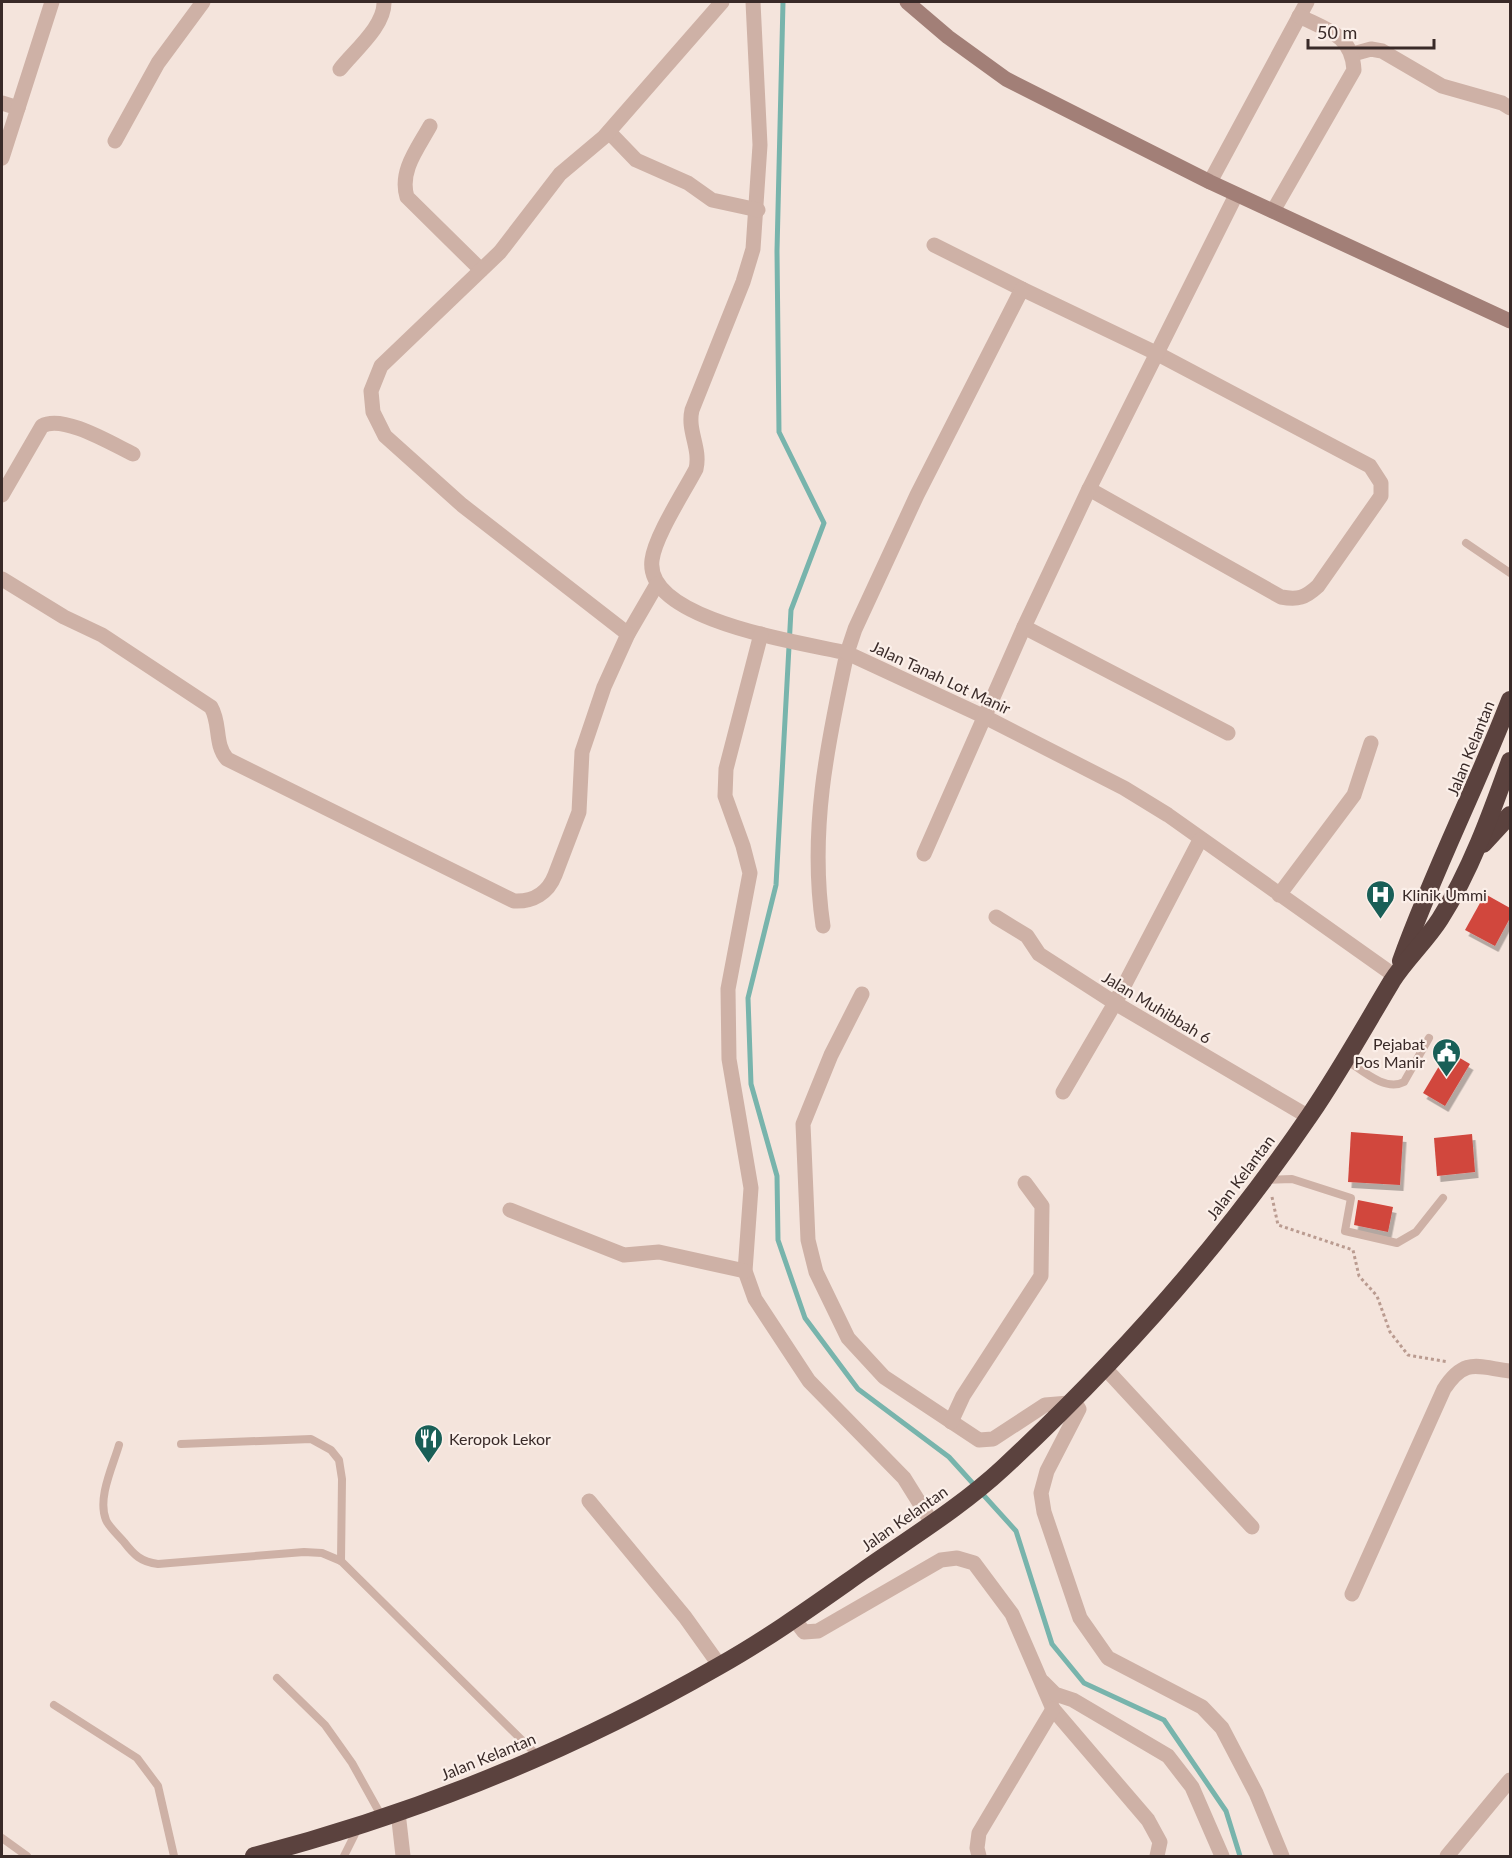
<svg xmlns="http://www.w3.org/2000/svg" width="1512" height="1858" viewBox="0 0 1512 1858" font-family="Lato,sans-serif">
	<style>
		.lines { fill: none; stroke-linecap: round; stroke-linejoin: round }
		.stream { stroke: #78b4ac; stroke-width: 5 }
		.building { fill: #d1463e; filter: url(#shadow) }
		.path { stroke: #ba9b90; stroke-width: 3; stroke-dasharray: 3 3; stroke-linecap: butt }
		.lane { stroke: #ceb1a6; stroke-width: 8 }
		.street { stroke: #ceb1a6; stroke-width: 15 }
		.secondary { stroke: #a27f77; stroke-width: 15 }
		.highway { stroke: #5b423e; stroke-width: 18 }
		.labels { text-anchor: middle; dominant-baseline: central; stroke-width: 4.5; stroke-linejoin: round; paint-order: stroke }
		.street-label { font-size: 16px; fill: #392a28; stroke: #fbefe9 }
		.poi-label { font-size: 16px; fill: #392a28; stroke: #fbefe9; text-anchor: start }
	</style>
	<defs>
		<filter id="shadow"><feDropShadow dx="3.5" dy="6" stdDeviation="0" flood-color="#0004"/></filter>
	</defs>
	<rect width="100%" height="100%" fill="#f4e4dc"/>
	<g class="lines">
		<!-- stream -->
		<path class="stream" d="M783,2L777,251L779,432L824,523L791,610L776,885L748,998L751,1084L777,1176L778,1240L805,1318L858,1389L949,1457L1016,1531L1052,1644L1084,1683L1164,1720L1226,1811L1240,1856"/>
	</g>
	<!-- building -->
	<g class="building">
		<path d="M1485,894L1510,908V918L1495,946L1465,930Z"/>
		<path d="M1448,1051L1470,1064L1445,1106L1423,1093Z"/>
		<path d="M1351,1132L1403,1136L1400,1185L1348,1182Z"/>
		<path d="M1472,1134L1475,1172L1437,1176L1434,1138Z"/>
		<path d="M1358,1200L1393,1207L1388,1232L1354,1225Z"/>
	</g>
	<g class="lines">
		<!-- path -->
		<path class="path" d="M1272,1197L1278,1225L1353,1250L1359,1276L1377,1296L1390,1332L1408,1355L1448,1362"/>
		<!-- lane -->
		<g class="lane">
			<path d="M1466,543L1510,573"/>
			<path d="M1346,1060C1362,1070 1385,1092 1404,1082L1429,1038"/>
			<path d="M1265,1180L1292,1179L1351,1198L1345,1231L1397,1243L1416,1232L1443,1198"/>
			<path d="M181,1444L311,1439L331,1450L339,1460L342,1479L341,1561"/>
			<path d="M119,1445C113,1466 97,1498 106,1520C109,1527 118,1535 124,1542C134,1555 141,1562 158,1564L304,1552L322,1553L341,1561L538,1756"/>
			<path d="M277,1678L325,1725L352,1763L382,1817"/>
			<path d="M54,1705L137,1758L158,1786L174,1856"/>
			<path d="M2,1838L27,1856"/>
			<path d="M344,1856L358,1828"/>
		</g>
		<!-- street -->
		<g class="street">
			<path d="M753,2L760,145L753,249L743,282L692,410C687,431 701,448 696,469C684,492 655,536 652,560C644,621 805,643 847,653C827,745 809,832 823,926"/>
			<path d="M1353,54L1371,49L1382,51L1442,86L1502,103L1510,108"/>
			<path d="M340,69C354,51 385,26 384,2"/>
			<path d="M2,103L18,108"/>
			<path d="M430,126C418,148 399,171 407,197L481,270"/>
			<path d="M609,132L636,160L688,183L712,200L758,210"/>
			<path d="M115,141L158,63L203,2"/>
			<path d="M2,158L52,2"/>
			<path d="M1210,182L1307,2"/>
			<path d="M1273,211L1354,70C1352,35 1327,30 1299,16"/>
			<path d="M934,245L1022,289"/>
			<path d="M1089,489L1281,597C1298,600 1305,598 1318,586L1381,496V483L1370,466L1158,354L1022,289L917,495L855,629L847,653L985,717L1124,788L1168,815L1395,976"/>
			<path d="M2,495L42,426C63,414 112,444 133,454"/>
			<path d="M2,579L64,617L102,635L211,707C221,724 214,744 227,759L514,901C533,902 548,893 555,875L579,812L582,752L604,687L628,634L657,584"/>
			<path d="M1024,627L1228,733"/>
			<path d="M628,634L462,505L385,436L373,412L371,391L381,366L500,252L560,174L604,137L722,2"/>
			<path d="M761,634L726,769L725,796L743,846L750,873L728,989L729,1059L751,1188L745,1271L755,1299L809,1381L904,1478L932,1523"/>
			<path d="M924,854L1024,627L1089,489L1236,195"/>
			<path d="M1279,895L1354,795L1371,743"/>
			<path d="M996,917L1027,936L1039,954L1115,1003L1309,1117"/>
			<path d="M862,994L831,1055L803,1124L808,1240L816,1272L848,1338L884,1377L979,1440L993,1439L1045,1405L1069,1403"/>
			<path d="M1063,1092L1115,1003L1200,840"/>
			<path d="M510,1210L624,1255L659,1252L745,1271"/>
			<path d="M1104,1367L1252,1527"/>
			<path d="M1073,1399L1079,1409L1047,1471L1041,1493L1044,1512L1080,1618L1108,1658L1202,1707L1222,1728L1256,1793L1282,1856"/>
			<path d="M951,1422L963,1396L1041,1276L1042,1206L1025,1183"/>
			<path d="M589,1501L685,1617L720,1666"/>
			<path d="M1352,1594L1444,1389C1465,1357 1477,1367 1510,1371"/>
			<path d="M794,1619L804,1632L818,1631L941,1560L957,1558L974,1563L1012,1614L1053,1709L1148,1820L1160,1842L1157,1856"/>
			<path d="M1043,1682L1055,1694L1073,1700L1168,1756L1192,1787L1222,1856"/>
			<path d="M398,1812L403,1856"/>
			<path d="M979,1856L977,1848L979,1833L1053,1709"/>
			<path d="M1447,1856L1510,1780"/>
		</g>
		<!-- secondary -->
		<path class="secondary" d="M907,2L948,37L1006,79L1210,182L1510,321"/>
		<!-- highway -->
		<g class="highway">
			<path d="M1483,844L1510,815"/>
			<path d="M1401,961C1433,872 1476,788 1510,700"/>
			<path d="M254,1856C416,1814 573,1750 719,1666C769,1638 816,1604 863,1571C910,1538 961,1507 1003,1468C1117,1362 1223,1243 1310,1115C1340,1071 1365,1026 1392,981C1406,959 1426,941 1440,919C1470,872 1491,814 1510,761"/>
		</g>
	</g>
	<!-- icons -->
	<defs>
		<symbol id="hospital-pin" viewBox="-11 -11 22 30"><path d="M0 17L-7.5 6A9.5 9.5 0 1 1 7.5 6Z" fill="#195f57" stroke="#fbefe9"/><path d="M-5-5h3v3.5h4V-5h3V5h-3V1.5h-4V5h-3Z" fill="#fff"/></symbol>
		<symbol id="civic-pin" viewBox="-11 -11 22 30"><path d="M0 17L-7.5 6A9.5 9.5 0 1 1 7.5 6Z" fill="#195f57" stroke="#fbefe9"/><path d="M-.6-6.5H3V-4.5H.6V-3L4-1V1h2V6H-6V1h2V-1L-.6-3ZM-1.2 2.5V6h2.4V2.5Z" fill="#fff"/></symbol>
		<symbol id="restaurant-pin" viewBox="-11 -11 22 30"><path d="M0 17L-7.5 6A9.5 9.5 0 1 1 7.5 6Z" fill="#195f57" stroke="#fbefe9"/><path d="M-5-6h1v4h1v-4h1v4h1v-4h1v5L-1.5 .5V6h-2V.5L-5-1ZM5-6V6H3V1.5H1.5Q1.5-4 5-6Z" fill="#fff"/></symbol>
	</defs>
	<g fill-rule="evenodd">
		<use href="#hospital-pin" x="1364" y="878" width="33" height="45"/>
		<use href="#civic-pin" x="1430" y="1036" width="33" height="45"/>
		<use href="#restaurant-pin" x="412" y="1422" width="33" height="45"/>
	</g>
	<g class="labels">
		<!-- street labels -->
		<g class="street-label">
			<text transform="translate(941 677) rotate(25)">Jalan Tanah Lot Manir</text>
			<text transform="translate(1470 748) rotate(-68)">Jalan Kelantan</text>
			<text transform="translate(1157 1007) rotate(31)">Jalan Muhibbah 6</text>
			<text transform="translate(1240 1177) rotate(-53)">Jalan Kelantan</text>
			<text transform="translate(904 1518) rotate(-35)">Jalan Kelantan</text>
			<text transform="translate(488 1756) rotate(-22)">Jalan Kelantan</text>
		</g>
		<!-- poi labels -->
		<g class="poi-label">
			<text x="1402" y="894">Klinik Ummi</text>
			<text x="1425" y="1043" text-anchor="end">Pejabat<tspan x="1425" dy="18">Pos Manir</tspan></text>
			<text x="449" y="1438">Keropok Lekor</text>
		</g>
	</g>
	<!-- border -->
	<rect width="1512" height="1858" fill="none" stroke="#392a28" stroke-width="6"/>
	<!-- scale -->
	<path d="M1308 39v9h126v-9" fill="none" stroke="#392a28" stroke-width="3"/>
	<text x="1317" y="39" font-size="18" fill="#392a28" stroke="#fbefe9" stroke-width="4.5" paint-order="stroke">50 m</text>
</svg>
